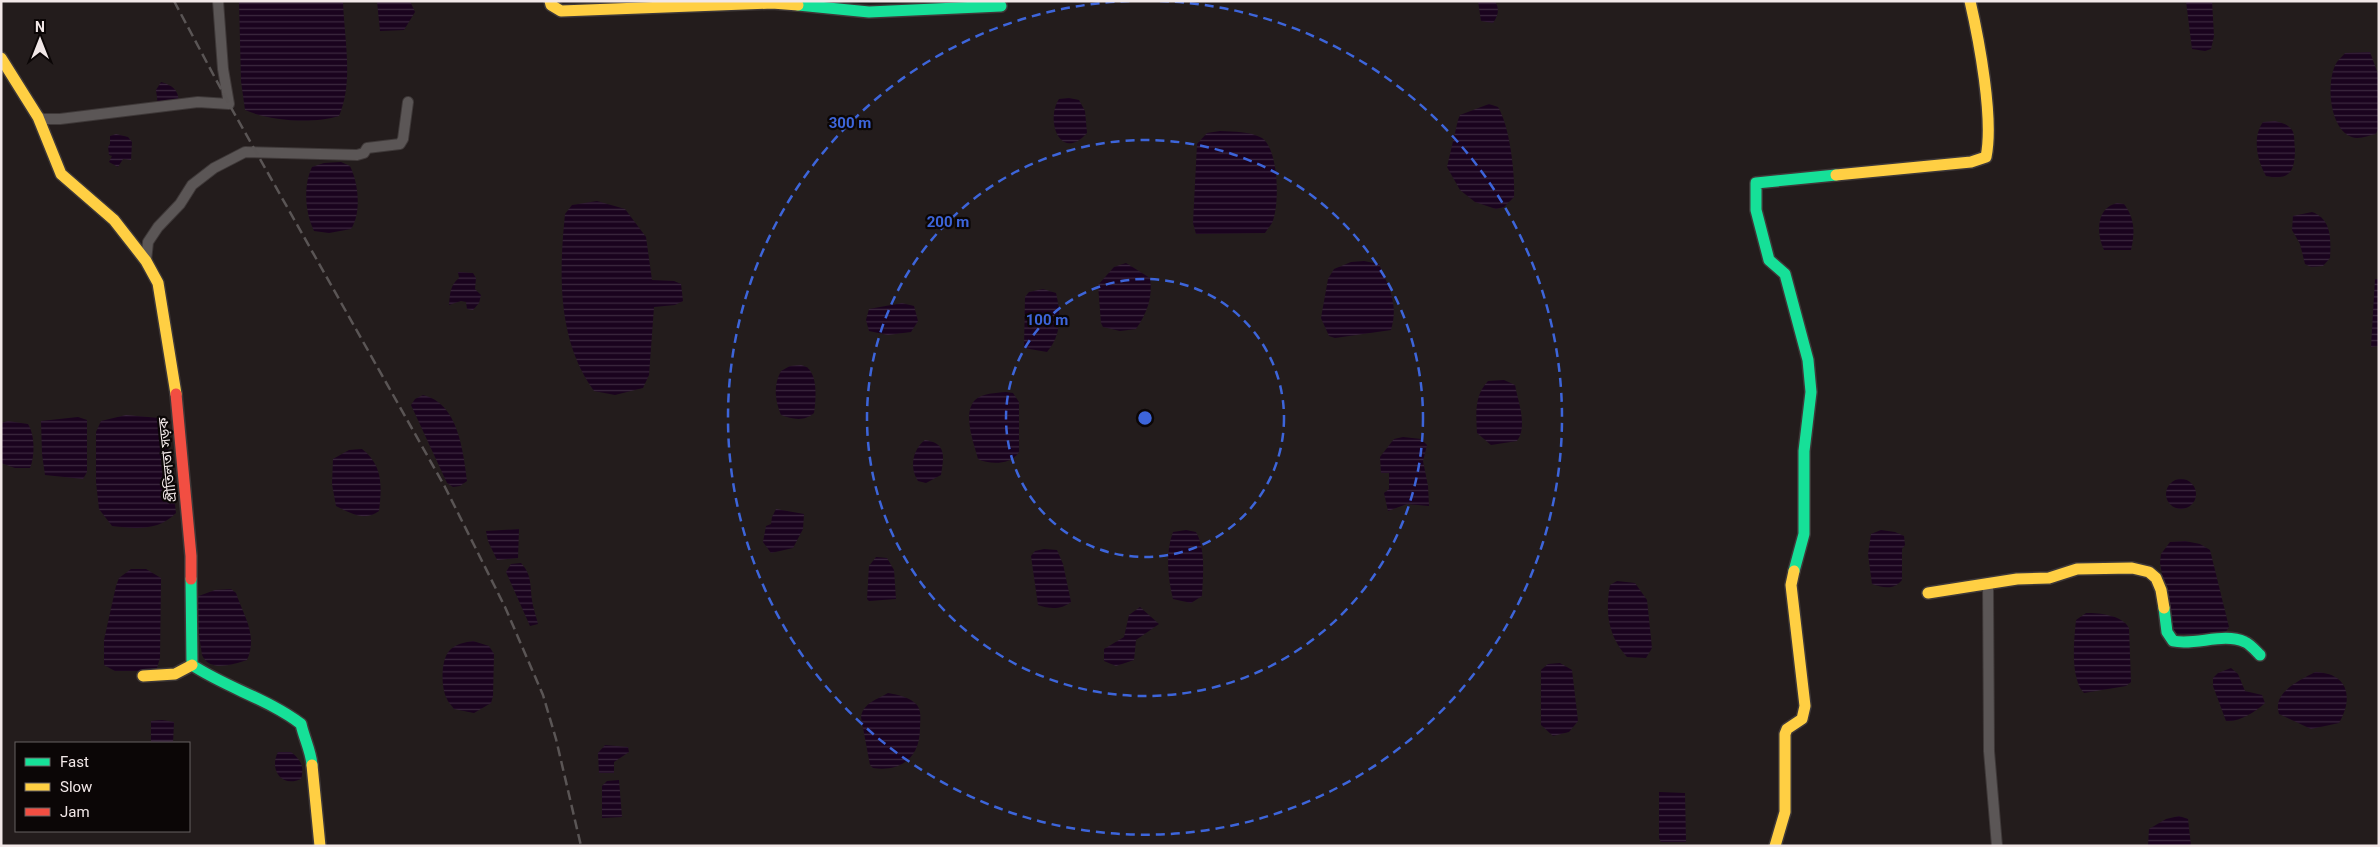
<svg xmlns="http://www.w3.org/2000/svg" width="2380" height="847" viewBox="0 0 2380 847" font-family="Roboto,'Noto Sans Bengali',sans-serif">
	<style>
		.water { fill: url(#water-rules) }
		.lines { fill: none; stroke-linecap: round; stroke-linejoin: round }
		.street-casing { stroke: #3e3838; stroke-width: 12 }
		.fast-casing { stroke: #3e3838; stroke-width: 14 }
		.slow-casing { stroke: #3e3838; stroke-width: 14 }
		.jam-casing { stroke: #3e3838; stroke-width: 14 }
		.street { stroke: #5b5656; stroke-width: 10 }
		.fast { stroke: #16e098; stroke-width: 11 }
		.slow { stroke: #ffcf43; stroke-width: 11 }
		.jam { stroke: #f24e42; stroke-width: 11 }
		.rail { stroke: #5a5555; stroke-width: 2.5; stroke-dasharray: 10 5; stroke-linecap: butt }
		.ring { fill: none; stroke: #3d65da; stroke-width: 2.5; stroke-dasharray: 9 6 }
		.labels { text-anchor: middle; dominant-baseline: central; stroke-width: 4.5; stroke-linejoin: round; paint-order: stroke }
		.street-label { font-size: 14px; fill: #f2e8e8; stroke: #0b0606 }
		.centre { fill: #3d65da; stroke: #0b0606; stroke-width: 2.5 }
		.ring-label { font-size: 15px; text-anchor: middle; font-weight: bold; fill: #3d65da; stroke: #0b0606; stroke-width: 4.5; stroke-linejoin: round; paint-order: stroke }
	</style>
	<defs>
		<pattern id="water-rules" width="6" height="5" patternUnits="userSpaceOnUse" patternTransform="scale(1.25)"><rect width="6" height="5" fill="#1a031e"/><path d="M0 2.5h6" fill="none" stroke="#3c283f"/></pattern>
	</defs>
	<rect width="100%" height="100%" fill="#231c1c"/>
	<!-- water -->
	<g class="water">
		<path d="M239,1H343C344,38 354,81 339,116C313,124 270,121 245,110L241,81Z"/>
		<path d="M377,1H410L415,12L404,30L380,31Z"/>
		<path d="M1478,1H1495C1500,10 1498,15 1493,23L1481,21Z"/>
		<path d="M2186,1H2212L2214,36L2211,49L2205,51L2192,49Z"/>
		<path d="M2370,52L2379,77V126L2376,134C2370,135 2363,138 2357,138C2329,136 2325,80 2337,62C2339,59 2343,56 2345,53Z"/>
		<path d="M161,82C174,86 178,90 179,103L158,105L156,90Z"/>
		<path d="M1069,98L1079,100L1085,111L1087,133C1060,163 1045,120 1059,99Z"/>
		<path d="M1489,104L1498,107C1510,127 1515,174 1514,197L1504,207L1496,209L1475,202L1460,190L1447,167L1458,120L1460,115Z"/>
		<path d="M2275,121C2282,123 2288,124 2292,130C2295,134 2294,143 2295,149C2295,171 2290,181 2266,176C2257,160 2252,138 2263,122Z"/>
		<path d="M1220,131C1234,132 1249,131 1262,138C1279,150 1280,205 1272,223C1270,226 1267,230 1265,233L1196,234L1193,223L1197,144L1207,133Z"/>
		<path d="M116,134L128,137L132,142L131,160L123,159L118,167L109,162L112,156L109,155L108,147L110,144V136Z"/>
		<path d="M341,162L350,166C358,182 362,212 351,229L329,233L314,231C305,212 303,186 312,167L324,163Z"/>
		<path d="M597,201L625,209L646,237L652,280L674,281L681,284L683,301L675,305L654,307L649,375L643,388L615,395L594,391C557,340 559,274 565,214L572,205Z"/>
		<path d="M2117,203L2124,204C2135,219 2135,232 2131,250H2104C2096,233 2096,208 2117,203Z"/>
		<path d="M2312,212C2332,219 2331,240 2330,258L2323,266L2311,267L2305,264L2300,244L2292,230L2293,216Z"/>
		<path d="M1364,261L1379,264C1389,288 1399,304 1391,330L1335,338L1329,336L1321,318L1328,279L1334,269L1351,262Z"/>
		<path d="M1126,263L1150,278C1153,297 1147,313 1136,329L1120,331L1103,327L1101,323L1098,285L1114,267Z"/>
		<path d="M458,272L473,273L476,278L475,289L481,295L479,303L473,310L467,309L466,302L461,301L449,305C450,294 450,285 459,278Z"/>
		<path d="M2375,279H2379V346L2371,347Z"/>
		<path d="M1043,289L1056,293C1061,314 1062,334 1047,352L1024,348L1025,297L1029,292Z"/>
		<path d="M902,303L914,306L918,321L911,332L888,335L869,331L866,320L869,309Z"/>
		<path d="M801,365C819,368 816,399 814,413C804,422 792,419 781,415C775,400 773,386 781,371L790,366Z"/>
		<path d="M1504,380L1515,385C1518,402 1528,426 1517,441L1491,445L1477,433C1476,414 1474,396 1488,381Z"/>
		<path d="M1006,392L1013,393L1019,402V452C1011,465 990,465 978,459C974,443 962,414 975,400C982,393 996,393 1006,392Z"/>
		<path d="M423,395C458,403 463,450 467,481L460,486L453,487L447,483L411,405L415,399Z"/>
		<path d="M126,415L159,418L167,439L176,513C158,531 136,529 112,526L99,509L96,482V432L101,421Z"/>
		<path d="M78,417L87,420V472L83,479L45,475L42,454L41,421Z"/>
		<path d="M8,421L28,424C35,435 35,456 30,468H15L1,463V423Z"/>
		<path d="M1403,437L1421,439L1427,445L1423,461L1428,486L1429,506L1407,504L1388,511L1384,493L1389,489V473H1381L1380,457L1394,439Z"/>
		<path d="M925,440C947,443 944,457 941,475L926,483L918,481C909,467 913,449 925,440Z"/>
		<path d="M362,449C383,465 382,487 379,511C365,522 350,513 336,506L332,484L333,459L349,450Z"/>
		<circle cx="2181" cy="494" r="15"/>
		<path d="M776,509L804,514L803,529L793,548L771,553L763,542L766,526L771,524L772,517Z"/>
		<path d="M519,529L518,558L497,560L488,541L486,531Z"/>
		<path d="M1186,530L1196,532C1206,550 1203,576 1202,596L1191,603L1173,599C1168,578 1165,553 1173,532Z"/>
		<path d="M1881,530L1895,532L1904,536L1905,545L1902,549V580C1894,590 1883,588 1872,584L1868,554L1871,534Z"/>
		<path d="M2185,541L2200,544L2210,550L2229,627L2223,636L2178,634L2172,630L2160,563L2161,554L2170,542Z"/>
		<path d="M1044,549L1057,550L1063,564L1071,602C1061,610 1049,609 1038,605L1031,556L1035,551Z"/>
		<path d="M876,557L887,558L894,570L896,599L869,601L867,599L869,566Z"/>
		<path d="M521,563C532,575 530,585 532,600C533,608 536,616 538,624L530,626L506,572L511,564Z"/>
		<path d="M131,569H146L161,578L160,658L156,671H115L104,665V640L116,586L119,578Z"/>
		<path d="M1617,581L1635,583L1647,600L1652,648L1646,658L1627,657C1608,636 1605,612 1610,585Z"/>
		<path d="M231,589L236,593C244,617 258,635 247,660C232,665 209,672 202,655L194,601L196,597L215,590Z"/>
		<path d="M1140,607L1159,624L1136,640L1134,660L1116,666L1104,661V649L1124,637L1129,615Z"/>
		<path d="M2086,613C2100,613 2122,615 2129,628L2131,682L2126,686L2084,693C2070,678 2074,640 2076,620Z"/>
		<path d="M473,641L489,646L494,654L493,696L491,703L474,713L454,709C452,706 448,702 447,699C441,688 440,658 451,649C457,644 465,642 473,641Z"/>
		<path d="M1560,663L1572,670L1578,721L1569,732L1553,736L1541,725V670L1548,664Z"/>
		<path d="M2231,668L2238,674L2245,691L2262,695L2265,703C2255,712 2240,722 2226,721L2213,686V678L2218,673Z"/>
		<path d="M2315,672C2348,673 2354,697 2339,723L2311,729L2279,714C2272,692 2299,681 2315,672Z"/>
		<path d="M888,693C898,695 910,697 917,705C922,712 920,720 920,728C920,757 902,772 873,768L870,765L861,717C863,703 878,699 888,693Z"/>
		<path d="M162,720L174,722L173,743H151V721Z"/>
		<path d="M605,745L628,747L629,752L614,762V773H599L598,753Z"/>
		<path d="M278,752H291C300,759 305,766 301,779C281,788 269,769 278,752Z"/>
		<path d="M619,780L622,817L602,818V786L607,781Z"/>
		<path d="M1659,792L1685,793L1686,842H1661L1659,838Z"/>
		<path d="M2179,816L2188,819L2191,846H2148L2149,829L2166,819Z"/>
	</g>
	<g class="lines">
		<defs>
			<g id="street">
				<path d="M38,117L43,119H60L198,102L229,104L223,69L218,1"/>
				<path d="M146,261L148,242L158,227L180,204L192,185L214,168L245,152L357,155L364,153L367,148L400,144L403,139L408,102"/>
				<path d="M1988,583L1989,751L1997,846"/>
			</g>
			<g id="fast">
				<path d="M798,5L869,12L1001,6"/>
				<path d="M1794,571L1804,534V451L1811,392L1808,360L1785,274L1769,260L1756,210V183L1836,175"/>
				<path d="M191,579L192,665C227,688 268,699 301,724C304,738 311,751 312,765"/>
				<path d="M2164,608L2167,632L2173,641C2196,646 2223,632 2245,642C2250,644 2256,651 2260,655"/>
			</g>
			<g id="slow">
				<path d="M550,1L551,5L561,11L772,3L798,5"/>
				<path d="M1,58L38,117L61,174L114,220L146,261L158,283L176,394"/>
				<path d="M1836,175L1971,162L1986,157C1994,119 1979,40 1970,1"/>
				<path d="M1928,593L2017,579L2049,578L2077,569L2132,568L2149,572L2156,578L2161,590L2164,608"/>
				<path d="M143,676L175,674L192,665"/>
				<path d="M312,765L320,846"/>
				<path d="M1775,846L1785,812V734L1787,729L1802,719L1805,706L1791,585L1794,571"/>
			</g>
			<path id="jam" d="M176,394L191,556V579"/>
		</defs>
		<!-- street casing -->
		<use href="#street" class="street-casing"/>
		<!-- fast casing -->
		<use href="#fast" class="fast-casing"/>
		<!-- slow casing -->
		<use href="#slow" class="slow-casing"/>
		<!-- jam casing -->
		<use href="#jam" class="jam-casing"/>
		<!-- street -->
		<use href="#street" class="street"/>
		<!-- fast -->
		<use href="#fast" class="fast"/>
		<!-- slow -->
		<use href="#slow" class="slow"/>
		<!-- jam -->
		<use href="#jam" class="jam"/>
		<!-- rail -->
		<path class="rail" d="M174,1L229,104L445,487L505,607L543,695L556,739L581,846"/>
	</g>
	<!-- distance rings -->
	<g class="ring">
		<circle cx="1145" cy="418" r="139"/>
		<circle cx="1145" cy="418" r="278"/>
		<path d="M1160 1A417 417 0 1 1 1130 1"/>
	</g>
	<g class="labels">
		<!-- street labels -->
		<g class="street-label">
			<text transform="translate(167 460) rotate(-96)">প্রীতিলতা সড়ক</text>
		</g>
	</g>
	<circle cx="1145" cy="418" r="8" class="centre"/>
	<g class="ring-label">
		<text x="850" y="128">300 m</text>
		<text x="948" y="227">200 m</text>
		<text x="1047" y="325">100 m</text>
	</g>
	<!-- border -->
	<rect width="2380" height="847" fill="none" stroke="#f2e8e8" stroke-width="5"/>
	<!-- legend -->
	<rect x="15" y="742" width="175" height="90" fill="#0b0606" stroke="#676060"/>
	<rect x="25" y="758" width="25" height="8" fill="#16e098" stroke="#676060"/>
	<text x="60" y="767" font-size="15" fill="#f2e8e8">Fast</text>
	<rect x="25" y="783" width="25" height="8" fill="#ffcf43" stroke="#676060"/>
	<text x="60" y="792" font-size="15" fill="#f2e8e8">Slow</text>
	<rect x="25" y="808" width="25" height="8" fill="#f24e42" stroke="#676060"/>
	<text x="60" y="817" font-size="15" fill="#f2e8e8">Jam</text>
	<!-- north arrow -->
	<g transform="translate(40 40)" stroke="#0b0606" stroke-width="4" paint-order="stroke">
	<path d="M0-4L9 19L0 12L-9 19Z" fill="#f2e8e8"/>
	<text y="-8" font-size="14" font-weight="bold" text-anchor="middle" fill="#f2e8e8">N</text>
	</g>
</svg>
